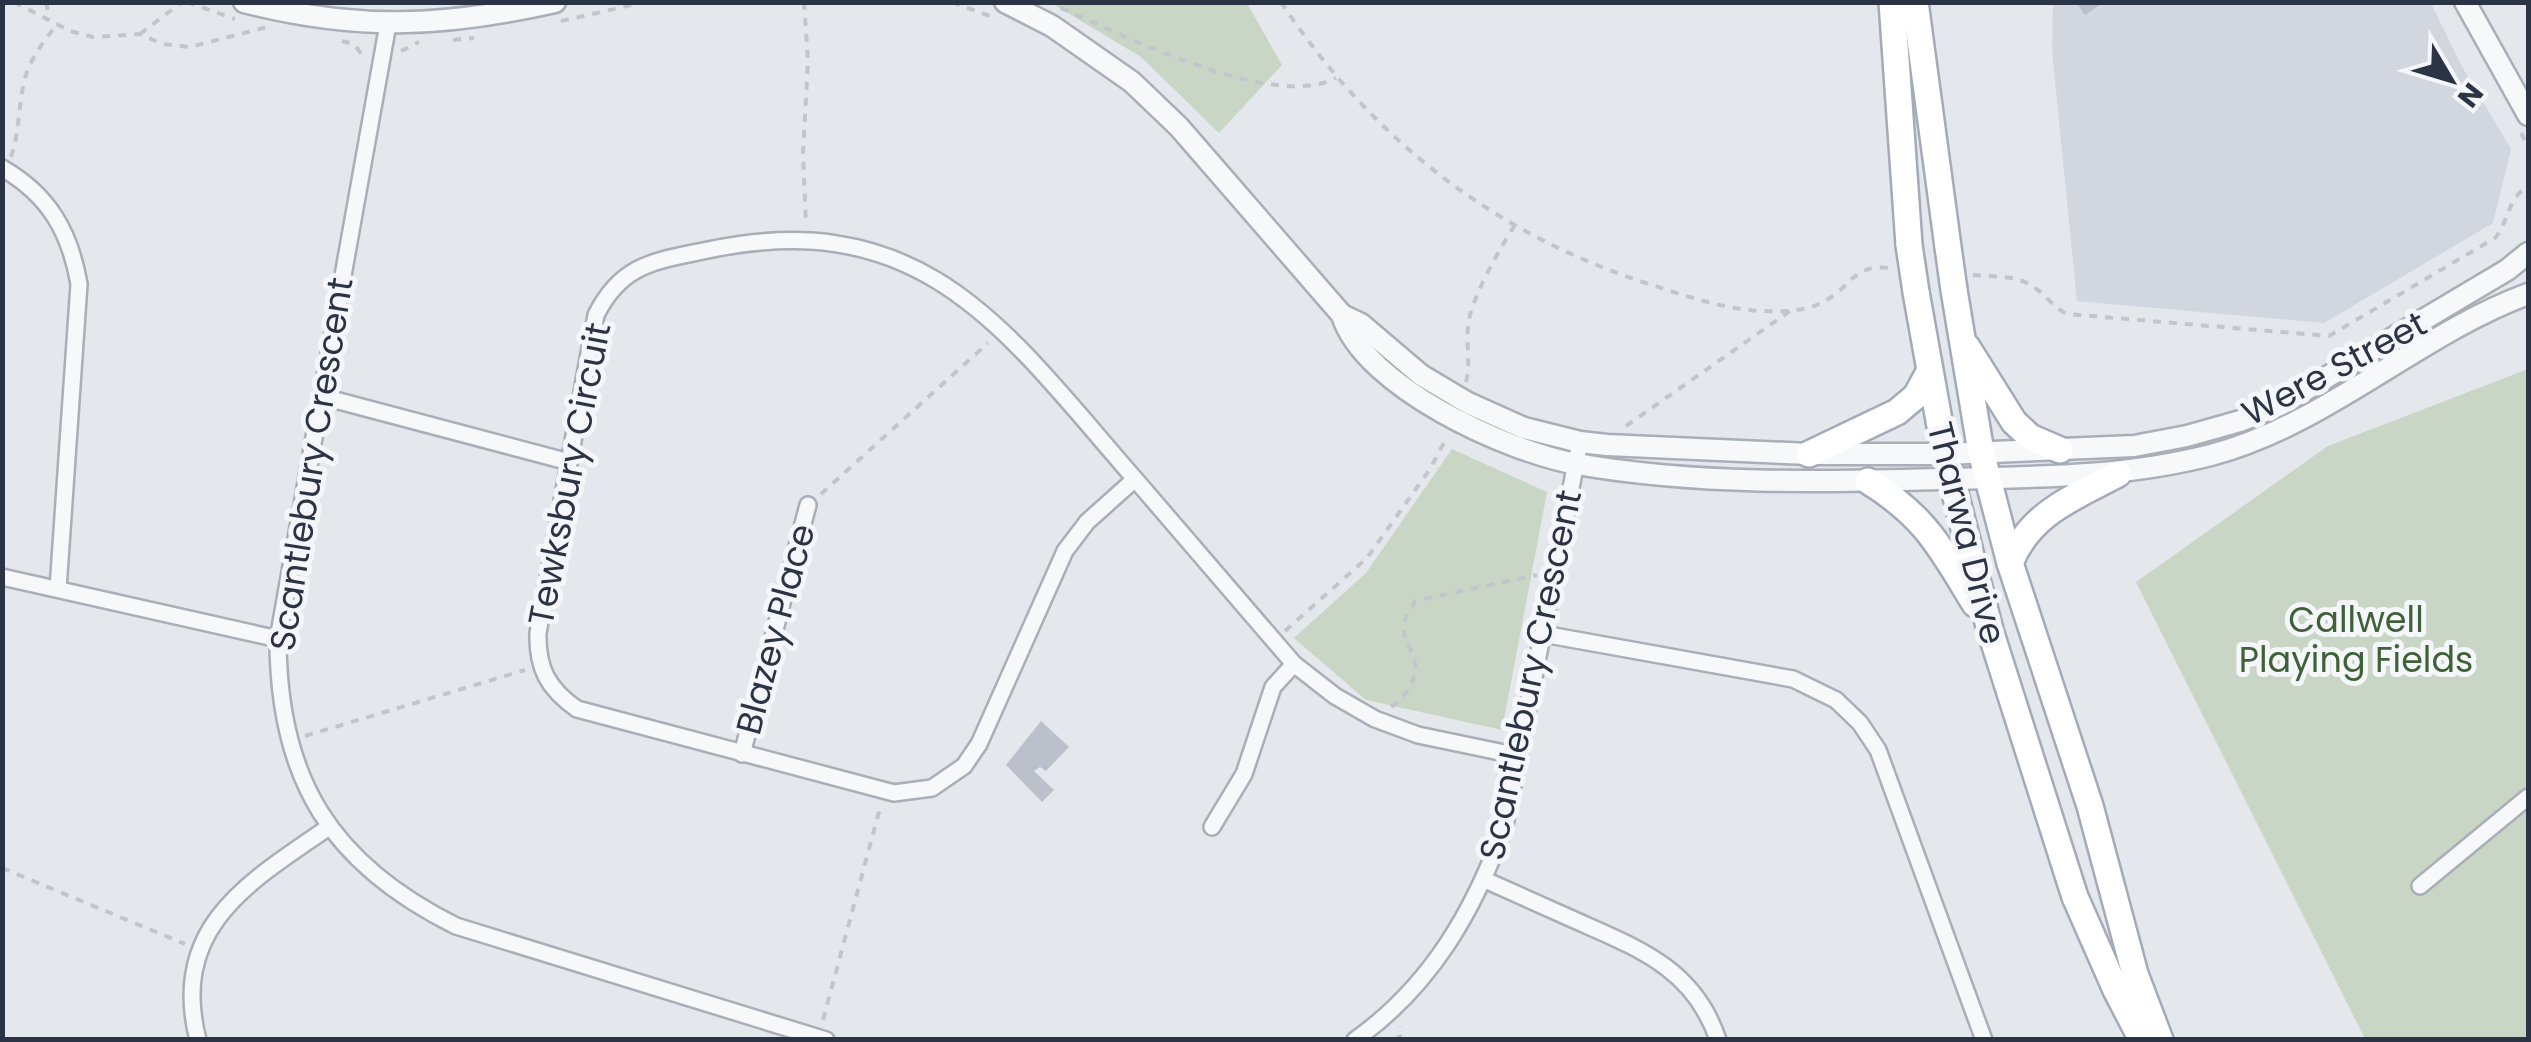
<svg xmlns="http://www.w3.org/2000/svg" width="2531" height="1042" viewBox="0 0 2531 1042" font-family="Poppins,sans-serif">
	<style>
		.built { fill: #d2d6de }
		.green { fill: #c9d6c5 }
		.building { fill: #bbc0ca }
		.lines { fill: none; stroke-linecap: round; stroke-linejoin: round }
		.minor-casing { stroke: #a9aeb7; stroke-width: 20 }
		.tertiary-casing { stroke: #a9aeb7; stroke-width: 25 }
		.primary-casing { stroke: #a3abb8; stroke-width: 30 }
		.path { stroke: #c2c5cb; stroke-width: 4; stroke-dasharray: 8 8; stroke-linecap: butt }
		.minor { stroke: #f7f8fa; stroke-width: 15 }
		.tertiary { stroke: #f7f8fa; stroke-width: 20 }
		.primary { stroke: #fff; stroke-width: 25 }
		.primary-bridge-casing { stroke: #a3abb8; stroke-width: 30; stroke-linecap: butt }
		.primary-bridge { stroke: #fff; stroke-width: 25 }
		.labels { text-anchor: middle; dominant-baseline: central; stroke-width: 10; stroke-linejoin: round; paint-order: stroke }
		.street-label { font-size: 35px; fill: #2b3445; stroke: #f4f6f9 }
		.park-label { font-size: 35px; fill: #3f6138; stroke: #f4f6f9 }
	</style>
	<rect width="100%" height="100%" fill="#e4e7ec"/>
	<!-- built -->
	<path class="built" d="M2053,3H2431L2460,63L2511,149L2493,223L2324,323L2077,301L2052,50Z"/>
	<!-- green -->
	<g class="green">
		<path d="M1051,3H1247L1282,65L1219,133L1141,57Z"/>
		<path d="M2528,369V1039H2365L2136,582L2328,446Z"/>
		<path d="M1452,449L1547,492L1502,730L1366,700L1294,638L1366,573Z"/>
	</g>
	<!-- building -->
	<g class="building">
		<path d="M2076,2H2104L2085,15Z"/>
		<path d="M1041,721L1069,747L1046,771L1040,767L1034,771L1054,790L1042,802L1006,765Z"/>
	</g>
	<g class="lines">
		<defs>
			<g id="minor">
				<path d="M388,24L278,639C278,779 331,864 456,926L826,1040"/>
				<path d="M2,168C49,195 70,232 79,284L58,589"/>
				<path d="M320,396L569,462"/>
				<path d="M1135,479C1008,334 926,204 708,250C656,261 622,263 596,315L538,633C537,668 548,689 577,709L894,793L932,788L964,766L979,744L1065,551L1087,522L1135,479L1294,664L1335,696L1375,719L1418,735L1519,756"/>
				<path d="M2,577L278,639"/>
				<path d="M1543,634L1793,679L1836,700L1860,723L1878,750L1984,1040"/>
				<path d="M742,754L808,505"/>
				<path d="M1212,827L1244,774L1273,687L1294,664"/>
				<path d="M1485,880C1517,894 1548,908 1579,922C1640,949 1695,970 1718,1040"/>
				<path d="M2420,886L2528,797"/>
				<path d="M198,1040C169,927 249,882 329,827"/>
				<path d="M1355,1040C1431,986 1474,911 1505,825L1580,442"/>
			</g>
			<g id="tertiary">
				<path d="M244,2C356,31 443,27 555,2"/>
				<path d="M1005,2L1052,26L1132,82L1179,127L1342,315C1364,387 1508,452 1577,464C1697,485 1820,482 1941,479C2032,477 2122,478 2211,455C2328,424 2417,335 2528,294"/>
				<path d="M2465,2L2528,115"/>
				<path d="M1342,315L1361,324L1421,375L1468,403L1524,428L1580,442L1607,445L1809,454H1945L2134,446L2187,436L2240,421L2280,405L2507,270L2528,253"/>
			</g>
			<g id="primary">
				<path d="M1892,2L1909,245"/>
				<path d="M1915,2L1948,247"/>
				<path d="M1954,290L1981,452L2010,563L2090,806L2135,974L2160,1040"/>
				<path d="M1916,292L1945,454L1990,630L2075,897L2116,990L2142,1040"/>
				<path d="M1967,347L2014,422L2030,437L2060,450"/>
				<path d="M1809,454L1897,412L1916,396L1928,374"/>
				<path d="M1868,481C1926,517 1940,547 1975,604"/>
				<path d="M2010,563C2030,513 2073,498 2118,474"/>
			</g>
		</defs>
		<!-- minor casing -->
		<use href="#minor" class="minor-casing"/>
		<!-- tertiary casing -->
		<use href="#tertiary" class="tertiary-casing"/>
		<!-- primary casing -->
		<use href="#primary" class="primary-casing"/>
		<!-- path -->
		<g class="path">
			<path d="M14,2L70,31L93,37L140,34L162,44L190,47L267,27"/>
			<path d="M46,2L49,17"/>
			<path d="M187,2L235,19"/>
			<path d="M804,2L808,61L803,153L806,226"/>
			<path d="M952,2L990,16"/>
			<path d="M1281,2C1373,141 1496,236 1655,286C1689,297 1730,311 1766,311C1786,312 1807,311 1825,301C1852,286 1853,264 1889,268"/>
			<path d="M1061,8C1124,35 1271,111 1336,78"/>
			<path d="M561,21L645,2"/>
			<path d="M140,34L182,2"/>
			<path d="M453,40L474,38"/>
			<path d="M342,41L354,44L365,59"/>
			<path d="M401,51L419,42"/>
			<path d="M2521,133L2528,146"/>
			<path d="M11,157C20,131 18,104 25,78C31,57 45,40 58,23"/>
			<path d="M1973,275C1991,277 2014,275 2029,284C2044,292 2051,306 2067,314L2329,336L2495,238C2509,222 2508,196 2528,187"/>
			<path d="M1466,382C1471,363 1466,346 1468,326C1470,300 1500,248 1515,225"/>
			<path d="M1626,426L1790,311"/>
			<path d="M821,494L988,343"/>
			<path d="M1285,631L1367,558L1430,469L1447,437"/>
			<path d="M1391,707C1409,695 1421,674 1412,653C1409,645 1404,639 1404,630C1403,620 1410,610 1415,601L1537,575"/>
			<path d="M305,736L525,670"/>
			<path d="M2,868L185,944"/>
			<path d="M823,1020L880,808"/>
			<path d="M2,1039L3,1040"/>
			<path d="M1395,1040L1400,1036V1026"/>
		</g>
		<!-- minor -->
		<use href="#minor" class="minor"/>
		<!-- tertiary -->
		<use href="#tertiary" class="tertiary"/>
		<!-- primary -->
		<use href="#primary" class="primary"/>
		<defs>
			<g id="primary-bridge">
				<path d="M1909,245L1916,292"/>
				<path d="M1948,247L1954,290"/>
			</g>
		</defs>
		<!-- primary-bridge casing -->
		<use href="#primary-bridge" class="primary-bridge-casing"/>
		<!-- primary-bridge -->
		<use href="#primary-bridge" class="primary-bridge"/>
	</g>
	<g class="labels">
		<!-- street labels -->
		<g class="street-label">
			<text transform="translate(2334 368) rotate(-28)">Were Street</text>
			<text transform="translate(311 464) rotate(-81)">Scantlebury Crescent</text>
			<text transform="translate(569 474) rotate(-79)">Tewksbury Circuit</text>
			<text transform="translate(1967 533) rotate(76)">Tharwa Drive</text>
			<text transform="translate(775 629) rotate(-75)">Blazey Place</text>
			<text transform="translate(1530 675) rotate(-78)">Scantlebury Crescent</text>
		</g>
		<!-- park labels -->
		<g class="park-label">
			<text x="2356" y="619">Callwell<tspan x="2356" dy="40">Playing Fields</tspan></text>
		</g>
	</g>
	<!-- border -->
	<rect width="2531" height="1042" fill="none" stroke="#2b3445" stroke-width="10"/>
	<!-- north arrow -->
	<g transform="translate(2451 80) rotate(128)" stroke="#f4f6f9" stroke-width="8" paint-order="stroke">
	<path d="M0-8L18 38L0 25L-18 38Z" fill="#2b3445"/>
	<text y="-15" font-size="28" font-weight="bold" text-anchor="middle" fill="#2b3445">N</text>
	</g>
</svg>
